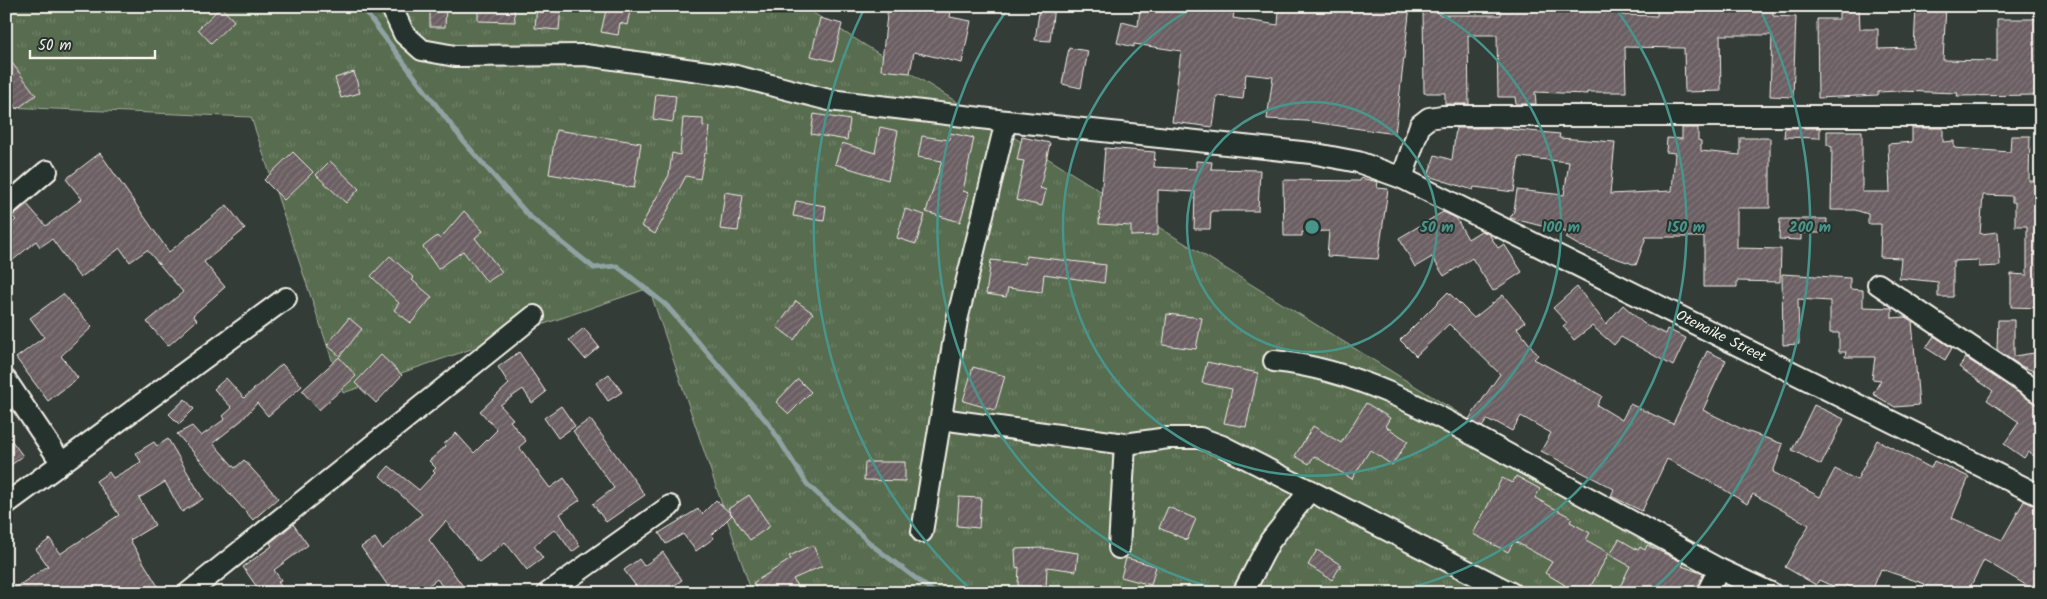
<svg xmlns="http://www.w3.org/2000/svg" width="2047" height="599" viewBox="0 0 2047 599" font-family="Kalam,sans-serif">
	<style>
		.grass { fill: url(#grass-tufts); stroke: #a6ae9c }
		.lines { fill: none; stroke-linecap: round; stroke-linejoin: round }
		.stream { stroke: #90a2a2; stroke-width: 5 }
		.building { fill: url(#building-hatch); stroke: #f4f1e8 }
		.minor-casing { stroke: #f4f1e8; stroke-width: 24 }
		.minor { stroke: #26332d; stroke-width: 20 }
		.ring { fill: none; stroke: #48958c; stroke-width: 2.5 }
		.labels { text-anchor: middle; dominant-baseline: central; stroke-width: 4; stroke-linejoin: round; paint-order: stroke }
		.street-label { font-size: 15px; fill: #f4f1e8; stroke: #26332d }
		.centre { fill: #48958c; stroke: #26332d; stroke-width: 2.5 }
		.ring-label { font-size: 15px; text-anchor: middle; font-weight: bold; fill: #48958c; stroke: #26332d; stroke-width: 4; stroke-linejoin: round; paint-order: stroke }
	</style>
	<defs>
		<pattern id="grass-tufts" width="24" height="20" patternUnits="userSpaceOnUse" patternTransform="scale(1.25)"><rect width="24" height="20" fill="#586c50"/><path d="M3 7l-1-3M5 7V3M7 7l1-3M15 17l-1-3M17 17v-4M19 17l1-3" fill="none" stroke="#718169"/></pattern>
		<pattern id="building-hatch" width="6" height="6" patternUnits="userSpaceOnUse" patternTransform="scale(1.25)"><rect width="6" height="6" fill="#6b5f63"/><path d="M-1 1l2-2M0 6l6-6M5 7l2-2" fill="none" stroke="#817679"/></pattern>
	</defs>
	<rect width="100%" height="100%" fill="#343c38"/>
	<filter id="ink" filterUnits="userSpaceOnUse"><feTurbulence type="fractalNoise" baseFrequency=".02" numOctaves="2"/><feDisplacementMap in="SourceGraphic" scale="10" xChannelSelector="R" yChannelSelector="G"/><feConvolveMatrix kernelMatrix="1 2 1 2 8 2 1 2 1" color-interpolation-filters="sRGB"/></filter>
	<g filter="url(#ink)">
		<!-- grass -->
		<path class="grass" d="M6,6H802L1749,593H752L649,288L343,393L251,117L6,107Z"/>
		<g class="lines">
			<!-- stream -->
			<path class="stream" d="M361,6L464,142L529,216L594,268L617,266L666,305L769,424L807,484L873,546L935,593"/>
		</g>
		<!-- building -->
		<g class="building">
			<path d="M430,6H446L445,27H430Z"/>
			<path d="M478,6H514L515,22L478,21Z"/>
			<path d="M537,6H561L559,30L535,28Z"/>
			<path d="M607,6H631L627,25L620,23L618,35L601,32Z"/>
			<path d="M888,6H952L950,17L971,21L962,63L914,52L910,73L881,70Z"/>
			<path d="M1040,6H1054L1050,41L1035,40Z"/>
			<path d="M1154,6L1195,10V6H1235L1233,18L1278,25L1279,10H1292L1293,6H1410L1395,134L1306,121L1267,119L1273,77L1246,74L1243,99L1217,96L1213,127L1172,122L1181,51L1134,44V47L1117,43L1122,22L1138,26L1140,8L1154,9Z"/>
			<path d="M1423,6H1438V14L1441,15H1501V6H1622V15L1657,16V6H1773V16L1796,17L1793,97L1770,96L1772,35H1720L1721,91L1685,92L1684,48L1625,47L1626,92H1587V94L1535,92L1536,104H1516L1515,97H1498L1497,35H1468L1469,104H1445V93H1424Z"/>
			<path d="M1839,6H1859L1860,29H1878V49L1914,48L1916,6H1946L1943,60L1997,61V19H2039L2040,95L1957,96L1958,93L1899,91L1878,92V95L1818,98L1817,19H1839Z"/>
			<path d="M221,7L234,21L211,43L198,29Z"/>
			<path d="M820,18L842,24L833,61L811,56Z"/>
			<path d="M1069,48L1088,51L1081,88L1062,84Z"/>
			<path d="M6,55L36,95L17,109L6,94Z"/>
			<path d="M354,72L360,93L341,98L335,78Z"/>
			<path d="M656,94L676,96L673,122L653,119Z"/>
			<path d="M814,114L850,120L847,140L811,134Z"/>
			<path d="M683,118L703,119V126L710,127L707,153H705L700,179L686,176L655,234L641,226L669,175L672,153L680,155Z"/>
			<path d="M880,127L898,131L888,180L835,164L842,143L875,153Z"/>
			<path d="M1456,128H1498L1560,134L1559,138L1615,142L1610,194L1672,191L1675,153L1666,152L1667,138L1682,139V128H1698V140L1701,141V151L1740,155V138H1770V208H1737V248L1781,249L1780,282L1737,281V287H1704V237H1646L1636,265L1580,246L1566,238L1569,233L1510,218L1514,211L1517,190L1564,195L1569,162L1519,157L1514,192L1474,187L1473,190L1428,176L1435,155L1452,160Z"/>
			<path d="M1785,128H1820V138L1784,137Z"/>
			<path d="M1912,128H1943V142L1954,141V148L2010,152L2011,136H2030L2029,181H2041V308L2011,307V274L2027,275V226H2015V202H2012V196L1983,195L1980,234L1998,232L2000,266L1979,267V260L1953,261V297H1938V282L1899,278L1901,258L1880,257L1881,224H1868V214L1855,210H1831L1832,147L1827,145V131H1862V192H1890L1888,144L1912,142Z"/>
			<path d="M556,130L641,143L634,188L549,174Z"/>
			<path d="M950,133L974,138L963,191L969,193L960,222L926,212L942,161L918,157L922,136L949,140Z"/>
			<path d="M1022,137L1050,143L1040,188L1046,190L1042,206L1016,200L1024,161L1017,160Z"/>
			<path d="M1105,148L1155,152L1154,167L1196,169V161L1212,162L1211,169L1260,170L1258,211H1211L1210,229H1194L1195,192L1158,190V235L1131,236V226L1099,224Z"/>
			<path d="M293,152L313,172L284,200L264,180Z"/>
			<path d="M100,153L169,252L227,205L245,229L204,262L225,287L193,315L197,320L168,346L147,322L183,292L147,250L130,262L120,248L80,278L52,239L40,247L36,241L6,266V228L16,220L12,216L27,204L46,226L82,199L66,179Z"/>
			<path d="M330,161L359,189L346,203L316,175Z"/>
			<path d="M1361,178L1378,182L1377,188L1388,189L1378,259L1327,256L1329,231L1302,232V236H1284L1283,180L1360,181Z"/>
			<path d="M725,192L743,195L738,231L720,229Z"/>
			<path d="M796,201L826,206L824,221L793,216Z"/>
			<path d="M905,209L925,215L916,244L897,238Z"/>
			<path d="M464,211L483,231L475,238L502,272L487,282L463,251L438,269L423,247L437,236L440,239Z"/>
			<path d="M1443,212L1456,218L1468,239L1481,231L1489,234L1498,248L1504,244L1522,272L1493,291L1472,258L1444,276L1432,257L1415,267L1399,238Z"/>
			<path d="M1780,219H1827L1826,233H1801V240L1779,239Z"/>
			<path d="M390,256L414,278L412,280L432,297L411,323L394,310L399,303L371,276Z"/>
			<path d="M1026,256L1106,265L1104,283L1044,274L1042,292L1008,288L1006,297L986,294L991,260L1025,264Z"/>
			<path d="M1782,274L1850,278V289L1863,290V307L1892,308V318L1905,317L1912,321L1919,405L1895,407L1873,394L1881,380L1872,379L1875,357H1845L1846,352H1839V333H1830V301L1798,299L1799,344L1783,345Z"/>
			<path d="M1577,287L1606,324L1623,305L1643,323L1665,334L1667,329L1686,338L1673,366L1621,337L1614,345L1592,326L1574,340L1563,326L1567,323L1553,308Z"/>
			<path d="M1448,292L1474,318L1503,295L1525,322L1517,328L1538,355L1534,359L1602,396L1597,405L1622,420L1630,404L1673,424L1707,351L1726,360L1703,410L1746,431L1783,444L1773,472L1820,497L1835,469L1857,480L1877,440L1931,468L1934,461L1969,477L1952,518L2002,540L2024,501L2041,508V588L2034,584L2031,588L1984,560L1967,593H1921L1925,584L1881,569L1871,593H1863L1846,585L1843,591L1819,580L1816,585L1785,567L1809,525L1753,494L1747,504L1720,487L1667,459L1642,511L1611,496L1614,489L1541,451L1551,433L1521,416L1512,431L1494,421L1493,423L1487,420L1482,427L1469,419L1500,374L1449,324L1416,356L1400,340Z"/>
			<path d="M63,294L92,327L61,356L78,378L48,401L16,358L44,337L30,318Z"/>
			<path d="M796,301L813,313L794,340L777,327Z"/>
			<path d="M1167,314L1202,318L1196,349L1163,345Z"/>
			<path d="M349,318L362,329L340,356L327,345Z"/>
			<path d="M1998,320H2014V356L2041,352V369L2031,370L2021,366L1997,350Z"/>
			<path d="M584,328L599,347L585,359L569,340Z"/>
			<path d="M1934,336L1952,348L1945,360L1926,348Z"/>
			<path d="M519,352L546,392L532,403L523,389L500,405L513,419L510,421L526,441L519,447L550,488L564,478L580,500L560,514L580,546L572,552L555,529L534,546L543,558L527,570L505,542L479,562L446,521L429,540L468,593H447L437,579L419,593H393L361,547L375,538L382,549L422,514L380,476L389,466L419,490L435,473L433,471L436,468L429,461L446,446L444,444L456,433L474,453L497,430L480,411L509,384L498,367Z"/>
			<path d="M381,355L402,375L376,403L355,383Z"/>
			<path d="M339,357L356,376L319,410L302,391Z"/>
			<path d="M1966,358L2041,407V460L2028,452L2024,458L2004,444L2019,422L1987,400L1993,391L1959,367Z"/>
			<path d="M1207,362L1258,373L1246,427L1224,423L1232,389L1202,383Z"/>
			<path d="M282,364L302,386L268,416L257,403L242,420L213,443L235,468L244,460L278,498L253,520L177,434L192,426L201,436L225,419L223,416L232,408L214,389L226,378L244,398Z"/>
			<path d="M973,367L1005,376L995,410L963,401Z"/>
			<path d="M609,374L622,392L608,401L596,383Z"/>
			<path d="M798,379L811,392L789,414L776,402Z"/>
			<path d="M185,399L194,409L179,424L169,414Z"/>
			<path d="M1366,403L1390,418L1385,426L1408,441L1392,465L1370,450L1352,479L1314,456L1309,464L1295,456L1313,426L1341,443Z"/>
			<path d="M1814,405L1844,419L1821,465L1792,450Z"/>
			<path d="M561,406L575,426L558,438L544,418Z"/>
			<path d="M590,419L645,495L606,522L593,504L614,488L573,431Z"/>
			<path d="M6,433L23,456L6,469Z"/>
			<path d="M168,439L203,499L182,512L165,482L139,498L155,525L130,540L162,593H89L86,588L77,593H7L48,566L36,549L50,539L60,554L119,515L96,481L109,472L113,478L141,462L136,453L154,442L157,446Z"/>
			<path d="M865,462H905V481L864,480Z"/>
			<path d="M1516,476L1540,489L1535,498L1572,518L1570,522L1590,533L1586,540L1609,553L1587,593H1561L1565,585L1545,573L1552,562L1514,541L1508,552L1473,534L1502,478L1512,483Z"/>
			<path d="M749,495L770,526L750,540L728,509Z"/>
			<path d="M959,497L981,498L979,528L957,526Z"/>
			<path d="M716,500L732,515L712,535L714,538L696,551L683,534L666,544L659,533L698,509L702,514Z"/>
			<path d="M1168,507L1196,519L1187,540L1159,528Z"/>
			<path d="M293,524L308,545L274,570L281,580L278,582L286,593H261L243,567L272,546L270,543Z"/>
			<path d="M1619,539L1638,550L1640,547L1645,550L1647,545L1684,563L1682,566L1703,574L1695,593H1617L1630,566L1610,555Z"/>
			<path d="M813,545L822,566L793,579L797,586L787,593H759L753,583L791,559L789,556Z"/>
			<path d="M1042,548L1078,553L1076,571L1047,567L1046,587L1018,586L1019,567L1016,568L1015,549Z"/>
			<path d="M1317,550L1341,565L1332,580L1308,565Z"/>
			<path d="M663,552L682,580L664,593H641L624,570L639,559L644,566Z"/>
			<path d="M1126,558L1156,566L1151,585L1121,577Z"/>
		</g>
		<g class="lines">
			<defs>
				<g id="minor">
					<path d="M391,6L404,34L422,50L455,56L585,55L736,76L829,100L1006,121"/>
					<path id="s1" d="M1402,178L2041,496"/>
					<path d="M6,206L47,171"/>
					<path d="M1878,284L2041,394"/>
					<path d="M1274,361C1363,370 1438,416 1515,458C1583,495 1651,532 1719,569L1771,593"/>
					<path d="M6,380L61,462"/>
					<path d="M941,419L1125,444L1168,438H1200L1222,446L1511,593"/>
					<path d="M6,504L286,298"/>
					<path d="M922,532L957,320L1006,121L1311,153L1358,162L1402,178L1420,125L1429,118L1442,116H2041"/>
					<path d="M1119,548L1125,444"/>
					<path d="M188,593L534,316"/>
					<path d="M548,593L670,506"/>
					<path d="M1243,593L1270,541L1310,490"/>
					<path d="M1707,593L1719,569"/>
				</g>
			</defs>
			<!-- minor casing -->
			<use href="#minor" class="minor-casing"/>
			<!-- minor -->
			<use href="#minor" class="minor"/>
		</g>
	</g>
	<!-- distance rings -->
	<g class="ring">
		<circle cx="1312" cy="227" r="125"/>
		<path d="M1429 7A249 249 0 1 1 1195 7"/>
		<path d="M1231 592A374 374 0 0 1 1009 7M1615 7A374 374 0 0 1 1393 592"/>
		<path d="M972 591A498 498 0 0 1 864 9M1760 9A498 498 0 0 1 1652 591"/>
	</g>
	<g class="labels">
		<!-- street labels -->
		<g class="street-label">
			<text stroke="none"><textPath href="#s1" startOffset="356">Otenaike Street</textPath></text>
		</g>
	</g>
	<circle cx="1312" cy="227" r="8" class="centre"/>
	<g class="ring-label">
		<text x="1437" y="232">50 m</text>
		<text x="1561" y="232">100 m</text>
		<text x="1686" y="232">150 m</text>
		<text x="1810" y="232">200 m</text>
	</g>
	<!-- margin -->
	<rect width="2047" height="599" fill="none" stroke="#26332d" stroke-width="25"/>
	<rect x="12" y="12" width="2022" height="574" fill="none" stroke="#f4f1e8" stroke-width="2" filter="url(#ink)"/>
	<!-- scale -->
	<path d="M30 50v8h125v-8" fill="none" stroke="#f4f1e8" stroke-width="2.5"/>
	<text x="38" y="50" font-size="15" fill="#f4f1e8" stroke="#26332d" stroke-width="4" paint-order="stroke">50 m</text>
</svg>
